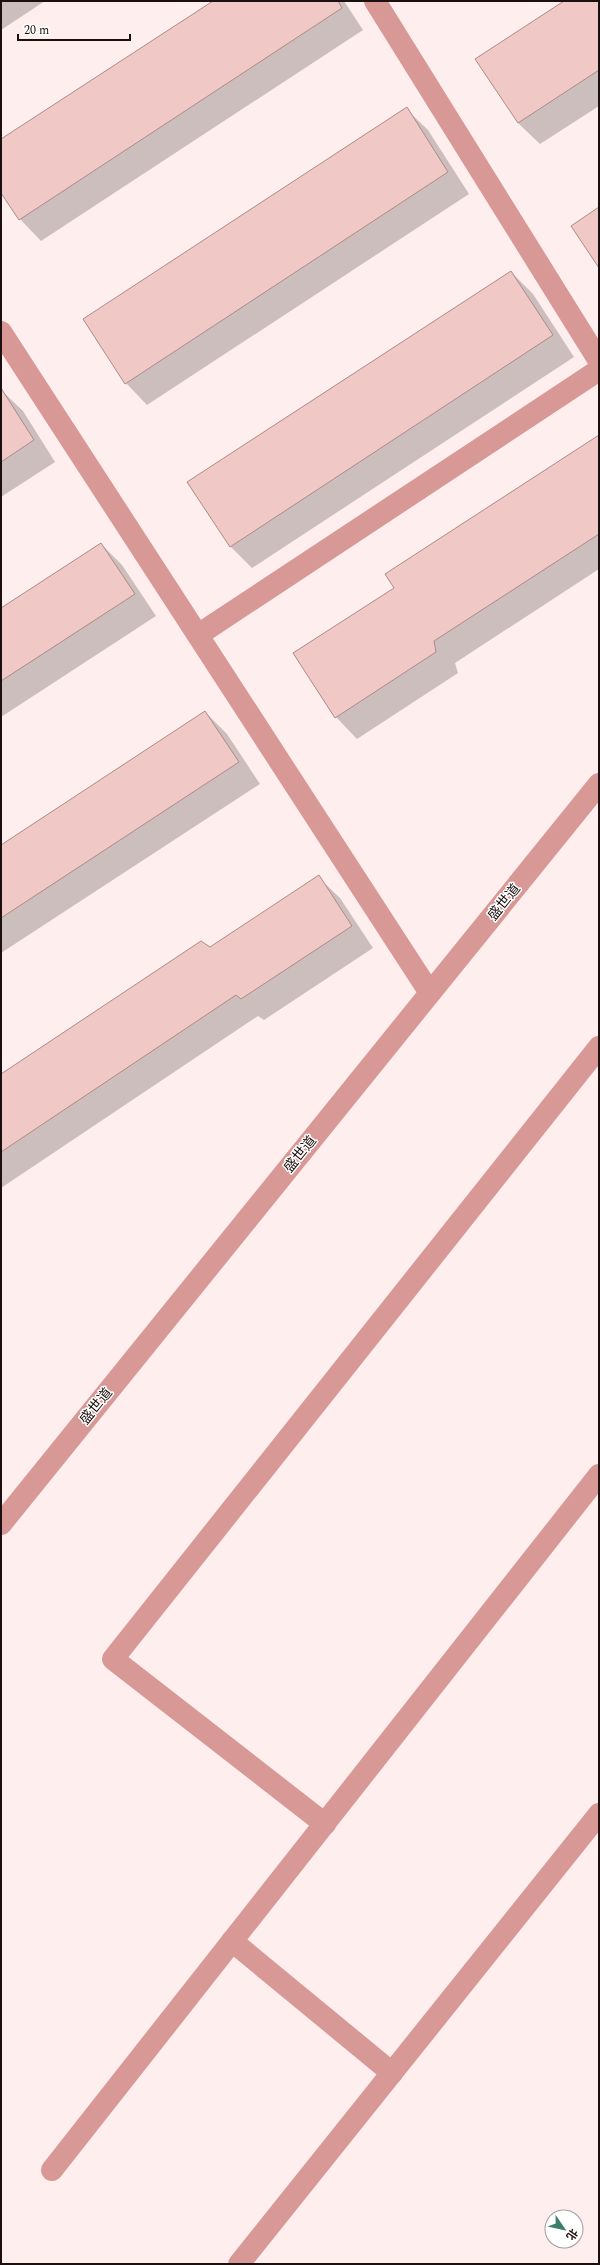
<svg xmlns="http://www.w3.org/2000/svg" width="600" height="2265" viewBox="0 0 600 2265" font-family="Spectral,'Noto Sans SC',serif">
	<style>
		.shadow { fill: #0003 }
		.building { fill: #f0c9c6; stroke: #ae8a87 }
		.lines { fill: none; stroke-linecap: round; stroke-linejoin: round }
		.minor { stroke: #d89895; stroke-width: 22 }
		.tertiary { stroke: #d89895; stroke-width: 22 }
		.labels { text-anchor: middle; dominant-baseline: central; stroke-width: 3; stroke-linejoin: round; paint-order: stroke }
		.street-label { font-size: 14px; fill: #1c0f0f; stroke: #fff }
	</style>
	<rect width="100%" height="100%" fill="#feeeed"/>
	<!-- shadow -->
	<g class="shadow">
		<path d="M1,1H45L1,30Z"/>
		<path d="M215,1H344L363,30L41,241L20,219L1,191V140Z"/>
		<path d="M565,1H599V106L540,144L518,123Z"/>
		<path d="M406,109L428,130L469,194L147,405L126,383Z"/>
		<path d="M511,272L533,294L574,357L252,568L230,546Z"/>
		<path d="M1,390L23,411L55,462L1,497Z"/>
		<path d="M599,436V569L455,663L458,673L357,739L336,717L395,588Z"/>
		<path d="M101,544L122,565L156,616L1,717V609Z"/>
		<path d="M205,712L227,734L260,784L1,953V846Z"/>
		<path d="M318,877L340,898L373,948L264,1020L258,1016L1,1188V1075L210,948Z"/>
	</g>
	<!-- building -->
	<g class="building">
		<path d="M213,1H338L342,8L19,220L1,193V139Z"/>
		<path d="M564,1H599V70L518,123L475,59Z"/>
		<path d="M407,107L448,172L125,384L83,319Z"/>
		<path d="M599,207V268L571,226Z"/>
		<path d="M511,271L553,335L230,547L187,482Z"/>
		<path d="M1,388L34,440L1,462Z"/>
		<path d="M599,435V534L434,641L436,652L335,718L293,653L394,588L385,574Z"/>
		<path d="M101,543L135,594L1,681V608Z"/>
		<path d="M205,711L239,762L1,918V845Z"/>
		<path d="M319,875L352,926L241,999L236,995L1,1152V1074L201,941L210,947Z"/>
	</g>
	<g class="lines">
		<!-- minor -->
		<g class="minor">
			<path d="M375,1L599,361"/>
			<path d="M1,332L430,993"/>
			<path d="M198,635L599,370"/>
			<path d="M325,1824L113,1659L599,1047"/>
			<path d="M232,1941L392,2073"/>
			<path d="M52,2170L599,1475"/>
			<path d="M239,2264L599,1814"/>
		</g>
		<!-- tertiary -->
		<path class="tertiary" d="M1,1524L599,784"/>
	</g>
	<g class="labels">
		<!-- street labels -->
		<g class="street-label">
			<text transform="translate(504 902) rotate(-51)">盛世道</text>
			<text transform="translate(300 1154) rotate(-51)">盛世道</text>
			<text transform="translate(96 1406) rotate(-51)">盛世道</text>
		</g>
	</g>
	<!-- border -->
	<rect width="600" height="2265" fill="none" stroke="#1c0f0f" stroke-width="4"/>
	<!-- north arrow -->
	<g transform="translate(564 2229) rotate(124)"><circle r="19" fill="#ffffff" stroke="#a49f9f"/>
	<path d="M0-3L7 15L0 10L-7 15Z" fill="#3c7c6a"/>
	<text y="-6" font-size="11" font-weight="bold" text-anchor="middle" fill="#1c0f0f">北</text>
	</g>
	<!-- scale -->
	<path d="M18 34v6h112v-6" fill="none" stroke="#1c0f0f" stroke-width="2"/>
	<text x="24" y="34" font-size="12" fill="#1c0f0f" stroke="#ffffff" stroke-width="3" paint-order="stroke">20 m</text>
</svg>
